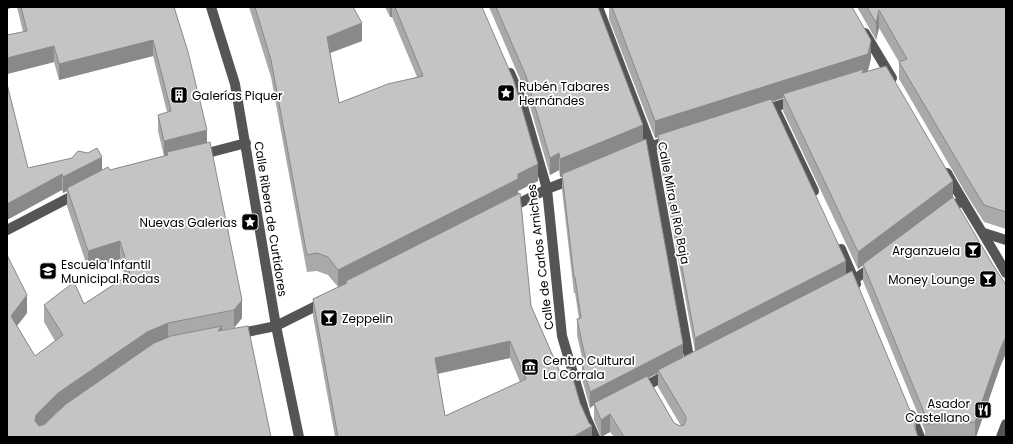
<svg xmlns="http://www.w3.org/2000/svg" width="1013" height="444" viewBox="0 0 1013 444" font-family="Poppins,sans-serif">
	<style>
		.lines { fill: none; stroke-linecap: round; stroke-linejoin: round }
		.minor { stroke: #555; stroke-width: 10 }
		.wall { fill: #a9a9a9; fill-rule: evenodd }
		.shaded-wall { fill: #898989 }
		.building { fill: #c4c4c4; stroke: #898989; fill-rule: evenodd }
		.labels { text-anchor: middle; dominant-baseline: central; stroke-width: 3.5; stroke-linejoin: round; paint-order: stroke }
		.poi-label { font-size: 12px; fill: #000; stroke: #fff; text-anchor: start }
		.street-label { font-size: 12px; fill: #000; stroke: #fff }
	</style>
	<rect width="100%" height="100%" fill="#fff"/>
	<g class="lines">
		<!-- minor -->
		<g class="minor">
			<path d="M211,7L235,84L276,326L299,437"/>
			<path d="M598,7L651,146L690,363"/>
			<path d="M865,33L892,78"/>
			<path d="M510,73L520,96L547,189L562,336L586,417L595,437"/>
			<path d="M774,107L814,191"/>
			<path d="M761,111L796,100"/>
			<path d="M636,152L672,139"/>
			<path d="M200,155L246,143"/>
			<path d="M947,173C966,207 987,239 1006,273"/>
			<path d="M508,209L547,189L573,179"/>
			<path d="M947,212L962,200"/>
			<path d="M7,230L80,192"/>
			<path d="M984,233L1006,240"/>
			<path d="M841,249L856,284"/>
			<path d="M843,285L855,279L873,266"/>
			<path d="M237,334L276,326L324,302"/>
			<path d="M640,389L670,373"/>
			<path d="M911,415L920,437"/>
			<path d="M1001,437L1006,424"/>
		</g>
	</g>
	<!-- wall -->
	<g class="wall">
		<path d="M17,7H174L207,142L242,318L234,328L222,330L271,437H7V255L27,313L17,326L35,356L55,341L44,322V305L84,304L125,277L120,259L88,269L67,206V191L63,193L62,190L28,168L110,170L164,156L158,131V115L167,112L153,56L59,80L54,62L7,74V35L23,32ZM61,409L45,424L44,425L58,411Z"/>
		<path d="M249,7H353L362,41L330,53L339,103L417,77L392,17H390L385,7H482L538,181L518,191L531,306L560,372L580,403L592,437H335L313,316V299L338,287L328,275L317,271L307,272L271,77ZM510,358L520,382L445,416L438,374Z"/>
		<path d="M489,7H598L643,140L683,357L695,351L658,150V137L655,138L609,19V7H852L871,58L868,71L953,198L993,265L1006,285V353L1000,367L976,437H925V431L863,281V265L858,269L783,111V98L772,102L846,274L916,425V429L918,437H614L610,432L601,437L594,420V405L590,408L582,379V363L583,362L577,335V319H579L575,293H574L562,190V176L560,177L559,170L550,175L526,93ZM658,373V387L681,426H680L674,423L648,378Z"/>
		<path d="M857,7H1006V229L984,222L968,197L899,79V62L879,28L876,40Z"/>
	</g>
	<!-- shaded-wall -->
	<g class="shaded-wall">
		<path d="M7,7H12L7,10Z"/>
		<rect x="390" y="7" width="2" height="10"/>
		<path d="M879,10V28L876,40V23Z"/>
		<path d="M362,23V41L327,54V37Z"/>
		<path d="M153,40V56L59,80V64Z"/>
		<path d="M871,40V58L864,86L783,94V98L655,138V121Z"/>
		<path d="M54,46V62L7,74V58Z"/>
		<path d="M643,125V142L560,177V159Z"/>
		<path d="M207,130V146L167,152V156L164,157V141Z"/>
		<path d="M559,153V170L550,175V158Z"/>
		<path d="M102,157V173L67,188V191L63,193V177Z"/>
		<path d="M538,164V181L518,191V196L346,281V283L338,287V270Z"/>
		<path d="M62,174V190L7,220V204Z"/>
		<path d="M953,181V198L858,269V252Z"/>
		<path d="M120,241V259L88,269V251Z"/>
		<path d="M846,261V276L695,354V338Z"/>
		<path d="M27,295V313L11,333V316Z"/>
		<path d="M242,300V318L234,328V310Z"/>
		<path d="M168,323V341L147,350L58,411L36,432L35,421L36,415L58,393L147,332Z"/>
		<path d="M222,326V343L218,331Z"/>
		<path d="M1006,336V353L1000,367L976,437H975V422L1000,350Z"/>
		<path d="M510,341V358L435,374V358Z"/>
		<path d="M683,344V360L658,370V373L595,405L594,403V405L590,408V392Z"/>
		<path d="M610,414V432L601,437V420Z"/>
		<path d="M592,426V437H573Z"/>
	</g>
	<!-- building -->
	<g class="building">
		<path d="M21,7H174L188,52L207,130L164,141L158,115L171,111L153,40L59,64L54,46L7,58V35L27,31Z"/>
		<path d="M255,7H353L362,23L327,37L339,103L388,84L423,76L395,7H482L514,81L538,164L518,174V179L338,270L328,257L317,253L307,255L271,60Z"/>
		<path d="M496,7H598L643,125L560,159L559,153L550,158L526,76Z"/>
		<path d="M612,7H852L871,40L868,54L655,121Z"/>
		<path d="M867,7H1006V212L984,205L968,179L899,62L907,59L879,10L876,23Z"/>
		<path d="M886,66L953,181L858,252L783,94L864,69L862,73Z"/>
		<path d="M7,84L28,168L72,158L78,151L88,153L97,148L102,157L63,177L62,174L7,204Z"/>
		<path d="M771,99L846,261L695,338L658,135Z"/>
		<path d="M646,139L683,344L590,392L582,363L586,361L577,319L581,318L575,277H574L562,174Z"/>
		<path d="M210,142L242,300L234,310L168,323L147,332L58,393L36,415L35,421L39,426L45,424L66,404L154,343L171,336L222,326L218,331L248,326L271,437H7V255L27,295L11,316L35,356L63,335L44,305L74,282L84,304L130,274L120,241L88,251L67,188L106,168L108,167L110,170L168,155L167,152Z"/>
		<path d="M520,193L531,306L560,372L570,368L580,403L589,423L592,426L573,437H338L313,299L347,283L346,281ZM510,341L526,379L445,416L435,358Z"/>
		<path d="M953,197L993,265L1006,285V336L1000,350L975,422L925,424L926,421V417L863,264Z"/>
		<path d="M852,271L916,425H914L918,437H624L610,414L601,420L594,403L647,376L674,423L680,426L684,425L686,420V417L658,370Z"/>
	</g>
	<!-- icons -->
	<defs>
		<symbol id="sight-square" viewBox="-11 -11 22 22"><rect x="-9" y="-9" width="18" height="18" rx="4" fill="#000" stroke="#fff"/><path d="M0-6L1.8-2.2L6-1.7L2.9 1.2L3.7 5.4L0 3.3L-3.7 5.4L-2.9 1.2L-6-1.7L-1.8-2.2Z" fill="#fff"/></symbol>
		<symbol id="building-square" viewBox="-11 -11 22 22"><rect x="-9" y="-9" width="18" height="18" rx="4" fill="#000" stroke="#fff"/><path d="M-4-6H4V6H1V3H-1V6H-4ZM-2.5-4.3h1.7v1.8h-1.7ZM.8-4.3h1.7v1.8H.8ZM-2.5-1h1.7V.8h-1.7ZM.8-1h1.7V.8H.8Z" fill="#fff"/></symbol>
		<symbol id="bar-square" viewBox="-11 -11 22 22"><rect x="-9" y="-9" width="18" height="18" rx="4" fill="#000" stroke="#fff"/><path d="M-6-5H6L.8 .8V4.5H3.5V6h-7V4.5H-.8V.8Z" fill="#fff"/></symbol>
		<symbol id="school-square" viewBox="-11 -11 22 22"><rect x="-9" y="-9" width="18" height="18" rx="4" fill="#000" stroke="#fff"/><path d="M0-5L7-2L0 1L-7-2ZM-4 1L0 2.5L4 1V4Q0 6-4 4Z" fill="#fff"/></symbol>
		<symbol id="museum-square" viewBox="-11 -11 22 22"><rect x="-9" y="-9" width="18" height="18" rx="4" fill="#000" stroke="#fff"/><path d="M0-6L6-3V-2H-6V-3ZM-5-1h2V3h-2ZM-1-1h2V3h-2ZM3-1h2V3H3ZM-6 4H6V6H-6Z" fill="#fff"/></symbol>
		<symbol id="restaurant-square" viewBox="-11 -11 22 22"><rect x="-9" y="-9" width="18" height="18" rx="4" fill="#000" stroke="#fff"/><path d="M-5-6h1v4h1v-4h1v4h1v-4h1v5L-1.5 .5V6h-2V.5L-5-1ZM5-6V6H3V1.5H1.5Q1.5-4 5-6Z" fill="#fff"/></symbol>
	</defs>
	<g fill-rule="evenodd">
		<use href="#sight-square" x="496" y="83" width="20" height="20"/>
		<use href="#building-square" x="169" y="85" width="20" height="20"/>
		<use href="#sight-square" x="240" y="212" width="20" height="20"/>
		<use href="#bar-square" x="963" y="240" width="20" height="20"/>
		<use href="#school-square" x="38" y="261" width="20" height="20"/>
		<use href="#bar-square" x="978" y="269" width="20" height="20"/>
		<use href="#bar-square" x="319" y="308" width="20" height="20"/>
		<use href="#museum-square" x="520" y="357" width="20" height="20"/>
		<use href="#restaurant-square" x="973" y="400" width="20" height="20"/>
	</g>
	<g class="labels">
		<!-- poi labels -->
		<g class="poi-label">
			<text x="519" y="86">Rubén Tabares<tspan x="519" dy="14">Hernándes</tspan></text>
			<text x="192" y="95">Galerías Piquer</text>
			<text x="237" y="222" text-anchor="end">Nuevas Galerias</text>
			<text x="960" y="250" text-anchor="end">Arganzuela</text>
			<text x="61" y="264">Escuela Infantil<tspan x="61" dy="14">Municipal Rodas</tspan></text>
			<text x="975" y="279" text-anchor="end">Money Lounge</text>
			<text x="342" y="318">Zeppelin</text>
			<text x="543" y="360">Centro Cultural<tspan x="543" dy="14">La Corrala</tspan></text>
			<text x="970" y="403" text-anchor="end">Asador<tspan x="970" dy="14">Castellano</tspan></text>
		</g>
		<!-- street labels -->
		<g class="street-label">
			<text transform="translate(674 203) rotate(79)">Calle Mira el Río Baja</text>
			<text transform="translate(271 219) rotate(81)">Calle Ribera de Curtidores</text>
			<text transform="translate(540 257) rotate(-97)">Calle de Carlos Arniches</text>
		</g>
	</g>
	<!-- border -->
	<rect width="1013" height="444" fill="none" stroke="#000000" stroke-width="16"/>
</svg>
